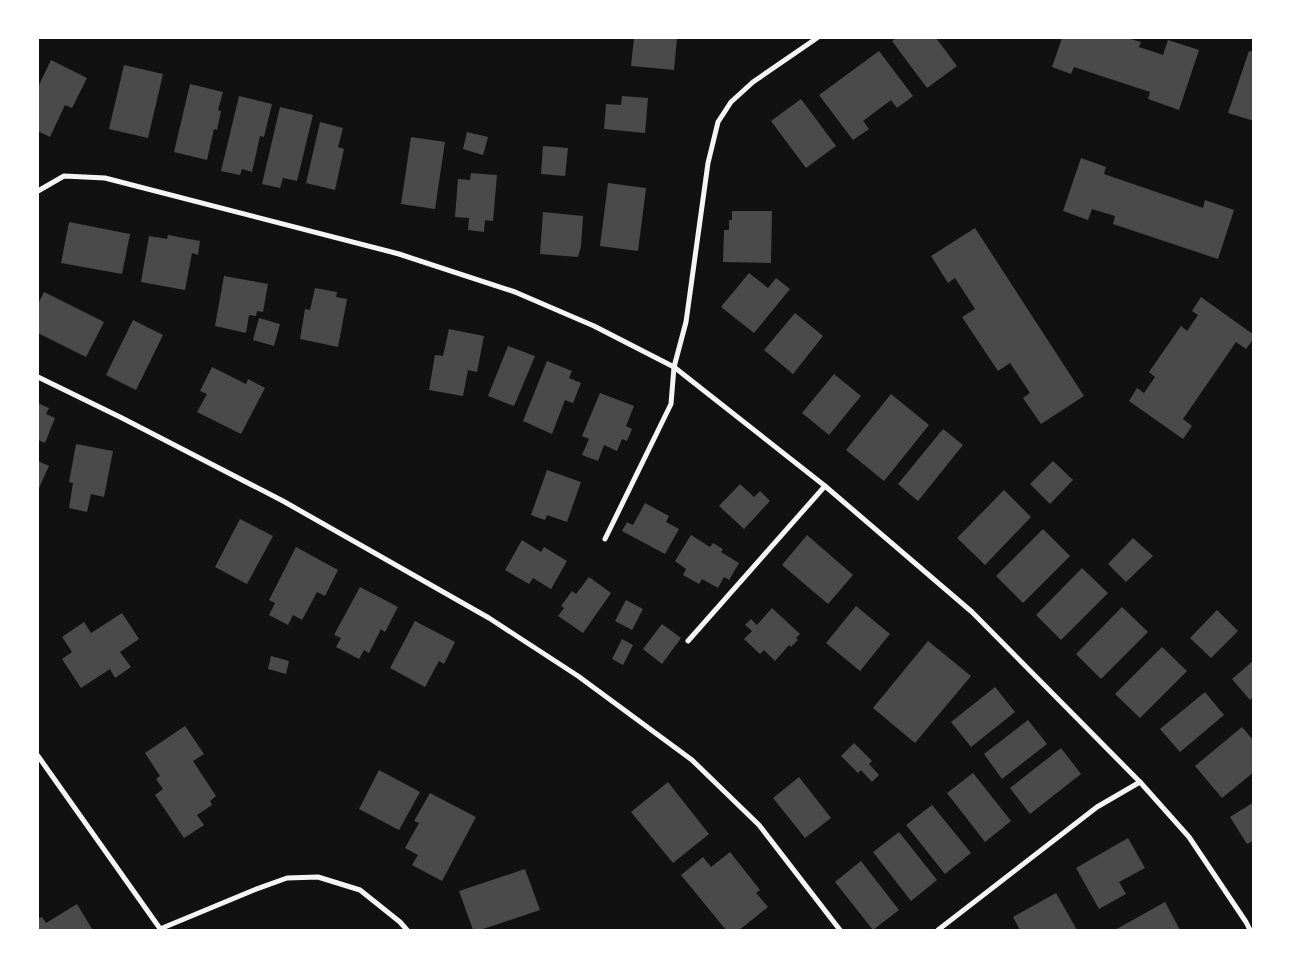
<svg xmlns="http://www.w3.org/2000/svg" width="1291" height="968" viewBox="0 0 1291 968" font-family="Ubuntu,sans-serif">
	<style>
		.building { fill: #4a4a4a }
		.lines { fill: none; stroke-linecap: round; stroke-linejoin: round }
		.minor { stroke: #f5f5f5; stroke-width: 5 }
	</style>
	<rect width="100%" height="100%" fill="#111"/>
	<!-- building -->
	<g class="building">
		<path d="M634,38H677L674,70L631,66Z"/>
		<path d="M897,38H936L957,66L927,88L892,41Z"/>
		<path d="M1062,38H1127L1141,42L1139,47L1163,55L1168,40L1199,50L1179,110L1148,99L1150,92L1074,67L1071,74L1052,67Z"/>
		<path d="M879,51L913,96L897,108L891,100L863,121L869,129L853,140L819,95Z"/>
		<path d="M1249,51L1254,52V121L1228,113Z"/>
		<path d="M51,60L87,78L72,108L65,105L50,137L38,131V87Z"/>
		<path d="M124,65L163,74L148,138L109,129Z"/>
		<path d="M190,84L223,92L218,110L221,111L217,130L214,129L207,160L174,152Z"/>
		<path d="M239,96L272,104L264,137L260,136L252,172L242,169L240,175L221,171Z"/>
		<path d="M622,96L648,98L645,133L604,129L606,104L621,105Z"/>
		<path d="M801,99L836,146L806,168L771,121Z"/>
		<path d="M280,107L313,115L297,181L283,178L280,188L262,184Z"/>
		<path d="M320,122L343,128L338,147L344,149L335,190L306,183Z"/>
		<path d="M467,132L488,137L483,155L463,149Z"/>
		<path d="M411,137L445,142L435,209L401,204Z"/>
		<path d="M543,146L568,148L565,176L541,174Z"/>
		<path d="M1081,158L1106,167L1104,174L1203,208L1205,200L1234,210L1218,259L1113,224L1115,216L1092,209L1088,220L1063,211Z"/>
		<path d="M471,173L497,175L493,221L485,220L484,232L468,230L469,218L455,217L458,179L470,180Z"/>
		<path d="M608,183L646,188L638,251L600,246Z"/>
		<path d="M732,211H772L771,263L723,262L724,230H729V220H732Z"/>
		<path d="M543,212L583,216L581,247L578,257L540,254Z"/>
		<path d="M69,222L130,234L122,274L61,263Z"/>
		<path d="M975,228L1084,396L1041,424L1023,398L1030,393L1010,363L998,371L962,317L975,309L955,278L948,283L931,256Z"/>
		<path d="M168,235L200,241L198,255L192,253L185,290L141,282L149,236L167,239Z"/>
		<path d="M749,273L768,288L776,278L790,289L754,333L721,307Z"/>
		<path d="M224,276L268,284L263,312L257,311L256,316L249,315L246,333L215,326Z"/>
		<path d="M315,288L337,292L336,297L347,299L338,347L300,339L305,309L310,310Z"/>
		<path d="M44,292L104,322L86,357L38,333V304Z"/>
		<path d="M1201,297L1254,335V338L1246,349L1236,342L1183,419L1192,426L1183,439L1129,401L1137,388L1144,393L1155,377L1149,372L1181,326L1187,331L1198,315L1192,311Z"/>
		<path d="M795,313L823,336L793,374L764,350Z"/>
		<path d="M259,318L280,324L274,346L253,340Z"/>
		<path d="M133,320L163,335L136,390L106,375Z"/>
		<path d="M449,329L484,336L477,372L468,370L463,396L429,390L435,355L443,356Z"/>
		<path d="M508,346L535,356L514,406L488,396Z"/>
		<path d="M547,361L572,371L569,378L581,383L573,403L565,400L552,434L523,421Z"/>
		<path d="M212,367L246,384L248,379L265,388L241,434L197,412L207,394L200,391Z"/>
		<path d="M834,374L861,396L829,435L802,413Z"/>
		<path d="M600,393L634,406L626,426L632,429L627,441L622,439L617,451L604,445L598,461L582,455L589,439L582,436Z"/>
		<path d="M891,394L929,425L884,481L846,450Z"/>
		<path d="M38,403L49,408L46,414L55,418L45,443L38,440Z"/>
		<path d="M943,429L963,445L918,501L898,484Z"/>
		<path d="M76,444L113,451L104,497L91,494L87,512L69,508L73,483L69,482Z"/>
		<path d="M38,461L49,466L38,490Z"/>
		<path d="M1053,461L1073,480L1050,504L1030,484Z"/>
		<path d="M547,470L581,482L567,522L547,515L545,520L531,515Z"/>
		<path d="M740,484L754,497L760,491L770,501L744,529L719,506Z"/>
		<path d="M1004,490L1031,517L985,565L957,538Z"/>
		<path d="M645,503L669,516L666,522L679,529L665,554L622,531L627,522L633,525Z"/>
		<path d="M240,519L273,536L247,584L215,567Z"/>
		<path d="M1043,529L1070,556L1023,603L996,576Z"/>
		<path d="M691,535L710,547L713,543L723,549L721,552L739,563L729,580L724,577L718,588L702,579L699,584L683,575L686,569L675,561Z"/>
		<path d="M807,535L853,575L828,604L782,565Z"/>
		<path d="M1133,538L1153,556L1126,582L1108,564Z"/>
		<path d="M522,540L541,552L544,547L567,561L551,589L533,578L529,584L505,570Z"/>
		<path d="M296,547L338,570L325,596L317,592L302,620L293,615L288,625L269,615L275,603L269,600Z"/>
		<path d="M1082,568L1108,593L1061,640L1036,615Z"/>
		<path d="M589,577L611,593L583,633L558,616L564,608L561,606L572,591L576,594Z"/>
		<path d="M360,587L398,607L385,632L381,629L369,653L364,650L359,659L336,647L341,638L334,635Z"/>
		<path d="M626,600L643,609L632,630L615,621Z"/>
		<path d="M856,606L890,634L860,671L826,643Z"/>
		<path d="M1122,607L1148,632L1101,679L1076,654Z"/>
		<path d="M772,608L800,634L796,638L798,640L791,647L789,645L775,661L764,650L760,654L744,639L752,631L745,625L751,619L757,625Z"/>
		<path d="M1217,610L1238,631L1211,658L1190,638Z"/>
		<path d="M122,613L139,639L120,652L131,667L115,678L110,669L81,688L62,659L72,652L62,637L84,622L91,633Z"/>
		<path d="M415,621L455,642L444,664L439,661L425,687L390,668Z"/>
		<path d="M662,624L681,638L662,664L643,649Z"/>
		<path d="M622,639L633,645L623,665L612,659Z"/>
		<path d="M928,641L971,676L915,743L873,708Z"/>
		<path d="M1162,647L1187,671L1140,718L1115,694Z"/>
		<path d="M271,656L289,661L286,674L268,669Z"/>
		<path d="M1254,660V696L1250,700L1232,679Z"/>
		<path d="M995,687L1015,712L971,747L951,722Z"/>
		<path d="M1205,692L1224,715L1180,752L1160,729Z"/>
		<path d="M1028,720L1047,744L1002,779L984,754Z"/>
		<path d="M185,726L204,754L193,761L216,796L210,801L212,805L197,815L204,825L184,838L155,795L163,789L156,779L160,776L145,753Z"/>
		<path d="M1242,727L1254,741V772L1222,798L1195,766Z"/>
		<path d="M854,743L872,761L869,764L879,775L872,782L861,770L858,773L841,756Z"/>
		<path d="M1061,748L1081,774L1030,814L1010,788Z"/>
		<path d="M379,770L420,792L399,830L359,809Z"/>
		<path d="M973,773L1011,821L985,842L947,793Z"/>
		<path d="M799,777L831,818L805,838L773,798Z"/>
		<path d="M668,782L709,834L673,863L631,812Z"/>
		<path d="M430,793L476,817L442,881L412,865L418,855L405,848L419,823L414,821Z"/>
		<path d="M1254,802V840L1247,844L1230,817Z"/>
		<path d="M932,805L971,853L945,874L906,825Z"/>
		<path d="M899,832L937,880L911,901L873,852Z"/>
		<path d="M1128,838L1145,868L1119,882L1126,894L1099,909L1076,868Z"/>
		<path d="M730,852L760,890L756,893L768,907L739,930H726L681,875L703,857L711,867Z"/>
		<path d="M861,861L899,910L873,930L835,882Z"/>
		<path d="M525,869L540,910L480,930H473L459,891Z"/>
		<path d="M1056,893L1077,930H1020L1013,917Z"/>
		<path d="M1165,902L1180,930H1115Z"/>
		<path d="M77,904L92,929L89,930H38V919L42,917L46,923Z"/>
	</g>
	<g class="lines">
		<!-- minor -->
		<g class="minor">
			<path d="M38,191L64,176L105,178L399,254L515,292L594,326L674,367L825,486L972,612L1140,782L1189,837L1246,922L1250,930"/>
			<path d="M38,377L122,418L283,501L489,618L578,676L692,760L759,825L840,930"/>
			<path d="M605,539L671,404L674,367L686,322L708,163L718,122L731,102L753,82L817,38"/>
			<path d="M688,641L825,486"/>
			<path d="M38,756L161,930"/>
			<path d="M160,929L254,890L287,878L318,877L360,890L400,922L407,930"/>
			<path d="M938,930L1097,807L1140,782"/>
		</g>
	</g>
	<!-- border -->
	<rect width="1291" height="968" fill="none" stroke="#ffffff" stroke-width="78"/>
</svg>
